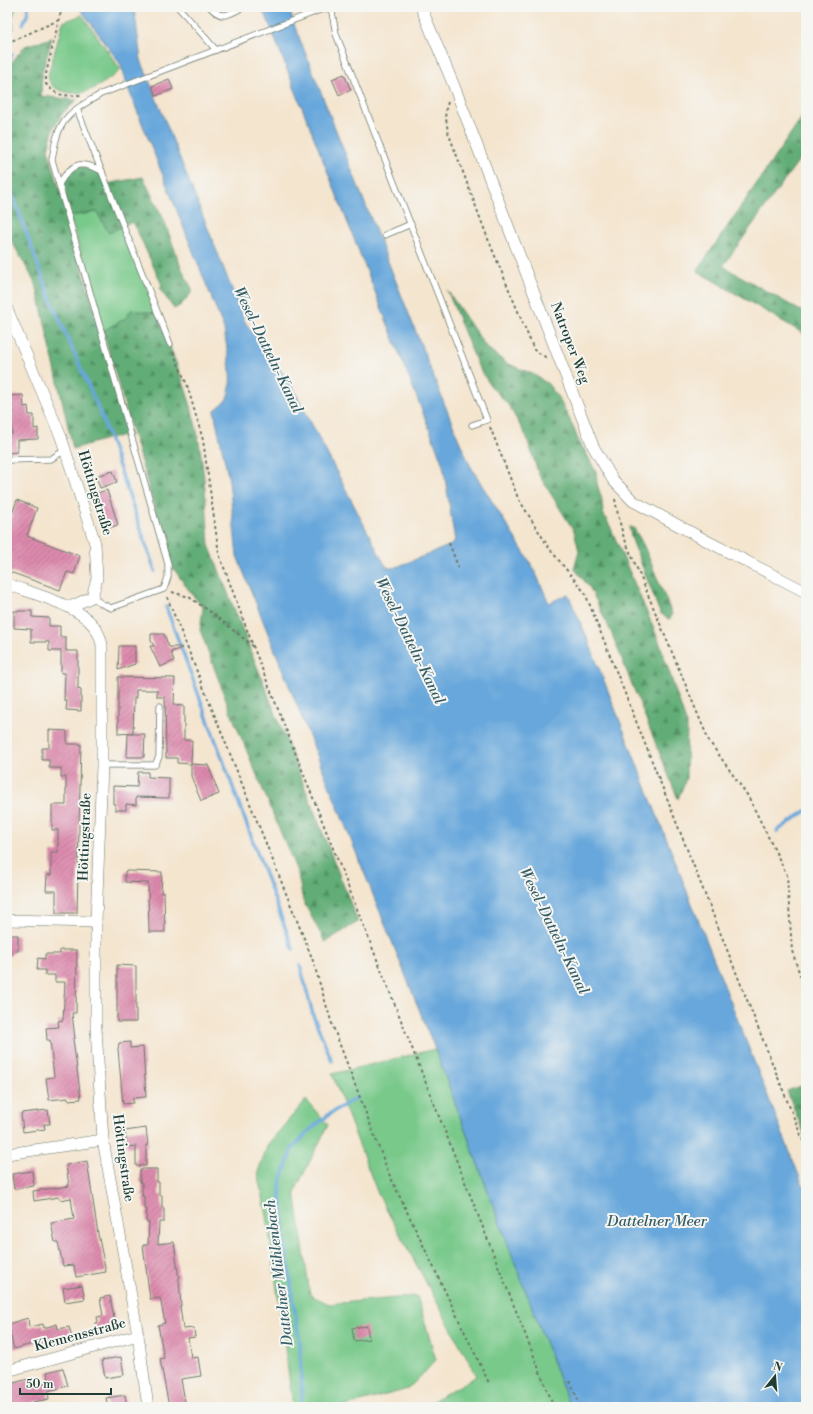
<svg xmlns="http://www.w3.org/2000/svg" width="813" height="1414" viewBox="0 0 813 1414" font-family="'Libre Bodoni',serif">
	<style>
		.grass { fill: #79c98b; stroke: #4c8360 }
		.forest { fill: url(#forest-firs); stroke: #407556 }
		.water { fill: #68a7db; stroke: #447288 }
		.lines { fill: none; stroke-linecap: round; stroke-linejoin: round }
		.stream { stroke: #68a7db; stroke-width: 3.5 }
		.building { fill: url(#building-hatch) }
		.lane-casing { stroke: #6a786a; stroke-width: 7 }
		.street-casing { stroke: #6a786a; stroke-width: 12 }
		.path { stroke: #6a786a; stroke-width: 2; stroke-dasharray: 3 3; stroke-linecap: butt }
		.lane { stroke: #fff; stroke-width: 5.5 }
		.street { stroke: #fff; stroke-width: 11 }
		.labels { text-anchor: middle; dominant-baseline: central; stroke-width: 4; stroke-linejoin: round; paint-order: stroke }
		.street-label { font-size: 14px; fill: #1f3d34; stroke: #f6f6f2 }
		.water-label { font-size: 15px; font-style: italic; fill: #355d66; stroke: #f6f6f2 }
	</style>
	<defs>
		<pattern id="forest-firs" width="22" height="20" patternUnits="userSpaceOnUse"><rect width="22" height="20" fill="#62ad77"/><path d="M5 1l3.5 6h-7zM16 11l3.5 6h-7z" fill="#508e62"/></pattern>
		<pattern id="building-hatch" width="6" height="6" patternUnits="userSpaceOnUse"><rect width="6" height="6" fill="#dd8aad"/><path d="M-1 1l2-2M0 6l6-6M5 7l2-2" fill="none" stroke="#b3728e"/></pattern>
	</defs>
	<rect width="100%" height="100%" fill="#f6f6f2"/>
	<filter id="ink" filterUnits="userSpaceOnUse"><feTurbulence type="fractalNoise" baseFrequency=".025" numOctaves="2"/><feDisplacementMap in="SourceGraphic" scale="8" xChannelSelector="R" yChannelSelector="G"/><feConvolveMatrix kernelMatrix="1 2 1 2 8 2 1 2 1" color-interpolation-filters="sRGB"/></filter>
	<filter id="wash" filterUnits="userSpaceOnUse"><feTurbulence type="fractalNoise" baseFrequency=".012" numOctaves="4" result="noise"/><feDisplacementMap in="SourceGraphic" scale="16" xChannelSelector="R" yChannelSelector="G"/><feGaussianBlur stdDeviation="0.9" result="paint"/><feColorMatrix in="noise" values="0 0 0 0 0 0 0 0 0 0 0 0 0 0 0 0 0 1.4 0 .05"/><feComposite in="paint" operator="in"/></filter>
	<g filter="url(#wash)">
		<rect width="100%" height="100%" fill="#f4e5cf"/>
		<!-- grass -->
		<g class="grass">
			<path d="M7,7H16L12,20L14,29L7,33Z"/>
			<path d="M82,15L121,70C103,84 83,100 60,90C52,87 49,84 48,75L63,22Z"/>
			<path d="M97,212L109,233L122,226L157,313L126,318L103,331L70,216Z"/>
			<path d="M435,1049L502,1229L570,1407H422L477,1376L378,1194L332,1074Z"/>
			<path d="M306,1100L328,1125L295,1191L310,1295L329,1304L417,1296L436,1360L408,1389L342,1407H293L267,1216L258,1172L268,1144Z"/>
		</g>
		<!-- forest -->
		<g class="forest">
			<path d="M52,38L42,73L41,96L77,100L63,113L54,127L48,149L130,436L113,437L73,449L36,284L7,233V68L25,46Z"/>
			<path d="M806,111V150L723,266L806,314V335L697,271Z"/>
			<path d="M80,166L101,172L106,184L143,177L164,220L181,267L193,291L181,305L174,309L160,289L162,285L133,222L122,226L109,233L97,212L70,216L62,184L68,172Z"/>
			<path d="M447,290L486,347L506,363L533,374L548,384L559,399L572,424L579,442L585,451L596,472L597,483L602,500L603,513L610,526L659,641L687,725L686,779L678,799L611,632L590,588L574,568L579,551L574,531L539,475L526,436L509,406L490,385L478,366Z"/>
			<path d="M131,310L157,313C169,346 184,379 193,414C204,456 206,501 209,545L358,922L325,942L303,901L298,874L231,713L200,630L203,608L188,589L171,565L103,331L126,318Z"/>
			<path d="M629,527L634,528L644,546L672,614L670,620L660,613L631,537Z"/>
			<path d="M806,1084V1139L787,1091Z"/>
		</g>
		<!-- water -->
		<path class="water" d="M79,7H134L141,60L245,322L292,386L385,565L389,568H394L451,545L455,541L443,465L436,446L277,44L267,18L259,7H289L295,27L458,438L470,465L480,482L533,567L549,603L568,594L588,640L806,1193V1407H570L502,1229L435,1049L237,556L229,481L214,411C217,408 223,404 226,400C236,385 226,347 224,329L128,88L121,65Z"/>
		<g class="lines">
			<!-- stream -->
			<g class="stream">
				<path d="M23,24L28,13V7"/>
				<path d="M7,66L12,54"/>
				<path d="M7,180L51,300L102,417L155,571"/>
				<path d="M166,607L293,949"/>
				<path d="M777,831L806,811"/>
				<path d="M300,965L313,1015L332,1061"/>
				<path d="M301,1407L302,1401L300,1345L285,1241L280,1185L292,1149L313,1127L331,1113L356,1098"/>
			</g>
		</g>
		<g id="blocks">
			<!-- building -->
			<g class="building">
				<path d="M344,74L351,90L339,95L332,79Z"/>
				<path d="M169,79L173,89L156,96L152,86Z"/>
				<path d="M23,395L24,407L28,406L29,415H34V429L38,428V439L17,440V452L7,453V434H12L11,408H9V396Z"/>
				<path d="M113,471L117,482L100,488L96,476Z"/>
				<path d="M107,490L118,525L105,529L94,494Z"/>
				<path d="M17,500L37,508L27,536L80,556L74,574L67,572L60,590L7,571V527Z"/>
				<path d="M14,611H32V617L49,618V626H60V637H66V651H78V689L81,690V711L66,710L67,700H64L65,673H61V651H49V642H31V629L14,628Z"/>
				<path d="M151,634H164L169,647H181L182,648L171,652L174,661L160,667L150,646H154L151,641Z"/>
				<path d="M119,646H135V664L118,670Z"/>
				<path d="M118,677L175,678L174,705L184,706V740H192L191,764L177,763V758H166L165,697H157V690H136V698H134L133,733L118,734Z"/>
				<path d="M49,730L67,731V744H81L77,913H56V891H46L47,875H51V852H58V830H52V805H66V777H61V768H49V760H42V748H49Z"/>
				<path d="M128,734H145L144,757H127Z"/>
				<path d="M191,764L208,765L219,794L201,801L191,776Z"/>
				<path d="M138,772H148V777L169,778V798L136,797V805L126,804V810H115V804H113V786L137,787Z"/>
				<path d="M125,871L162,872L161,893H164L165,932H149L148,883L125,882Z"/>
				<path d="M7,935H18V951H15L7,958Z"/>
				<path d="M60,950H77L76,1013H72L75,1039H73L81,1099L68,1100V1098L49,1100L46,1078L54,1077L50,1040H47L46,1028L59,1027L58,1021L63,1020L65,982H55V975H45V970H37L38,958L45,959V954H60Z"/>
				<path d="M117,965L136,966V1022H117Z"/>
				<path d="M130,1042V1048L143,1047L146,1097L133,1098V1103L123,1104L118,1049L119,1043Z"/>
				<path d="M48,1110L50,1124H44L45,1129L23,1132L21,1113Z"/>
				<path d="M146,1128L148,1145H146V1166H136V1146L127,1147L125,1131Z"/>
				<path d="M87,1161L98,1234L106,1272L76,1277L74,1265L63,1266L58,1242H55L51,1223L74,1219L71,1198L60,1200L59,1197L34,1201L33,1191L69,1186L66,1165Z"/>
				<path d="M140,1169H157V1182H159V1195H162V1208H164V1222H159L158,1244L174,1242L179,1281L181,1306H180L183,1329L194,1328L195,1337L188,1338L191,1358L198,1357L201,1376L181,1379L186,1407H169L160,1359L164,1358L158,1325L165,1323L160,1298L150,1299L143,1245H148L149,1222H146L147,1209H144V1196H142V1183L140,1182Z"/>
				<path d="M32,1171L34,1186L14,1189L12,1174Z"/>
				<path d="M82,1285L85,1299L65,1302L63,1288Z"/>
				<path d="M110,1296L116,1329L97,1332L95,1323L98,1322L97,1317L103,1316L100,1298Z"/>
				<path d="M28,1318L29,1327L43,1324L44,1328L57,1324L58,1329L69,1327L72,1338L40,1346L39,1342L14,1349L8,1324Z"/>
				<path d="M367,1326L369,1339L354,1341L352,1328Z"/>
				<path d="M121,1357L124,1375L105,1378L102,1360Z"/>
				<path d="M63,1368L68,1386L48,1391L49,1399L33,1402L34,1407H7V1385L28,1379L30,1386L50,1382L47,1372Z"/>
				<path d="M125,1395L127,1407H108L106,1398Z"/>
			</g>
		</g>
	</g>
	<g filter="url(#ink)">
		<use href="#blocks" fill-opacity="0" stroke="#6a786a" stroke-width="1"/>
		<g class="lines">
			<defs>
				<g id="lane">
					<path d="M178,7L196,27L216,50"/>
					<path d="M210,7C223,21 229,14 243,7"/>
					<path d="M331,7L336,34L487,420L472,425"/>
					<path d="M77,109L170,344"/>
					<path d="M59,184C72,163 79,160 102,171"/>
					<path d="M385,235L411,224"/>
					<path d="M7,460L51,459L65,450"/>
					<path d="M92,597L102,604L111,608L164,589L168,577V564L52,160C54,148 56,134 63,123C71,110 88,102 101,94L320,10L330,8"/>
					<path d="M102,765H155L159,757L160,706"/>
				</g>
				<g id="street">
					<path d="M421,7L454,86L593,446L613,480L633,501L707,541L806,592"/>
					<path d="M7,309L61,437L95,543L97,578L92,597L70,607"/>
					<path d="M7,584C33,594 86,606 98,633C100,636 101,641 102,645V765L96,922V1029L103,1140L138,1335L148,1407"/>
					<path d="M7,920L96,922"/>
					<path d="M7,1154L103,1140"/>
					<path d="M7,1371L138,1335"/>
				</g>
			</defs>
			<!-- lane casing -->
			<use href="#lane" class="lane-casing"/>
			<!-- street casing -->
			<use href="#street" class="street-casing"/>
			<!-- path -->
			<g class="path">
				<path d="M62,7L46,74V84C57,97 65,96 81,95"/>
				<path d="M7,43L59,20"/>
				<path d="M448,102L445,112L448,132L488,239L534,350L547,358"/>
				<path d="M173,352L187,385L203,440L219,554L253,646L554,1407"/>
				<path d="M490,427L518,498L549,548L585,593L806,1148"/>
				<path d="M615,499L618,515L623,535L709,741L748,796L787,875L792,951L806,993"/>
				<path d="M449,543L459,569"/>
				<path d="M172,592L189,597L212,613L253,646"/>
				<path d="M167,597L312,958L332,1024L389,1174L489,1383"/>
				<path d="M570,1381L581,1407"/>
			</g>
			<!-- lane -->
			<use href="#lane" class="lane"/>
			<!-- street -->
			<use href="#street" class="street"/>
		</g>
	</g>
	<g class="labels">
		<!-- street labels -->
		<g class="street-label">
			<text transform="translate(570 343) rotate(69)">Natroper Weg</text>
			<text transform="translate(95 493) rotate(73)">Höttingstraße</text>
			<text transform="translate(85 837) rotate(-88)">Höttingstraße</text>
			<text transform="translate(123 1158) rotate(82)">Höttingstraße</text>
			<text transform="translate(80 1335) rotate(-15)">Klemensstraße</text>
		</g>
		<!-- water labels -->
		<g class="water-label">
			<text transform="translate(268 350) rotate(64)">Wesel-Datteln-Kanal</text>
			<text transform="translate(410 641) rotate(64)">Wesel-Datteln-Kanal</text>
			<text transform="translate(554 931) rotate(64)">Wesel-Datteln-Kanal</text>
			<text x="657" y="1221">Dattelner Meer</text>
			<text transform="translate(279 1273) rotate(-97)">Dattelner Mühlenbach</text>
		</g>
	</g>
	<!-- margin -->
	<rect width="813" height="1414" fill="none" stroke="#f6f6f2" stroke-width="24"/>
	<!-- north arrow -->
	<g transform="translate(775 1376) rotate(17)" stroke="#f6f6f2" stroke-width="3" paint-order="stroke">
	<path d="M0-3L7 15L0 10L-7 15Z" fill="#1f3d34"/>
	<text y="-6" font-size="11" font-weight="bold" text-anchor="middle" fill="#1f3d34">N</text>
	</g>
	<!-- scale -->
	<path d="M20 1388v6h91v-6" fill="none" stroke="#1f3d34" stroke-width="2"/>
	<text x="26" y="1388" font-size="12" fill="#1f3d34" stroke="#f6f6f2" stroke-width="3" paint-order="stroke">50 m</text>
</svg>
